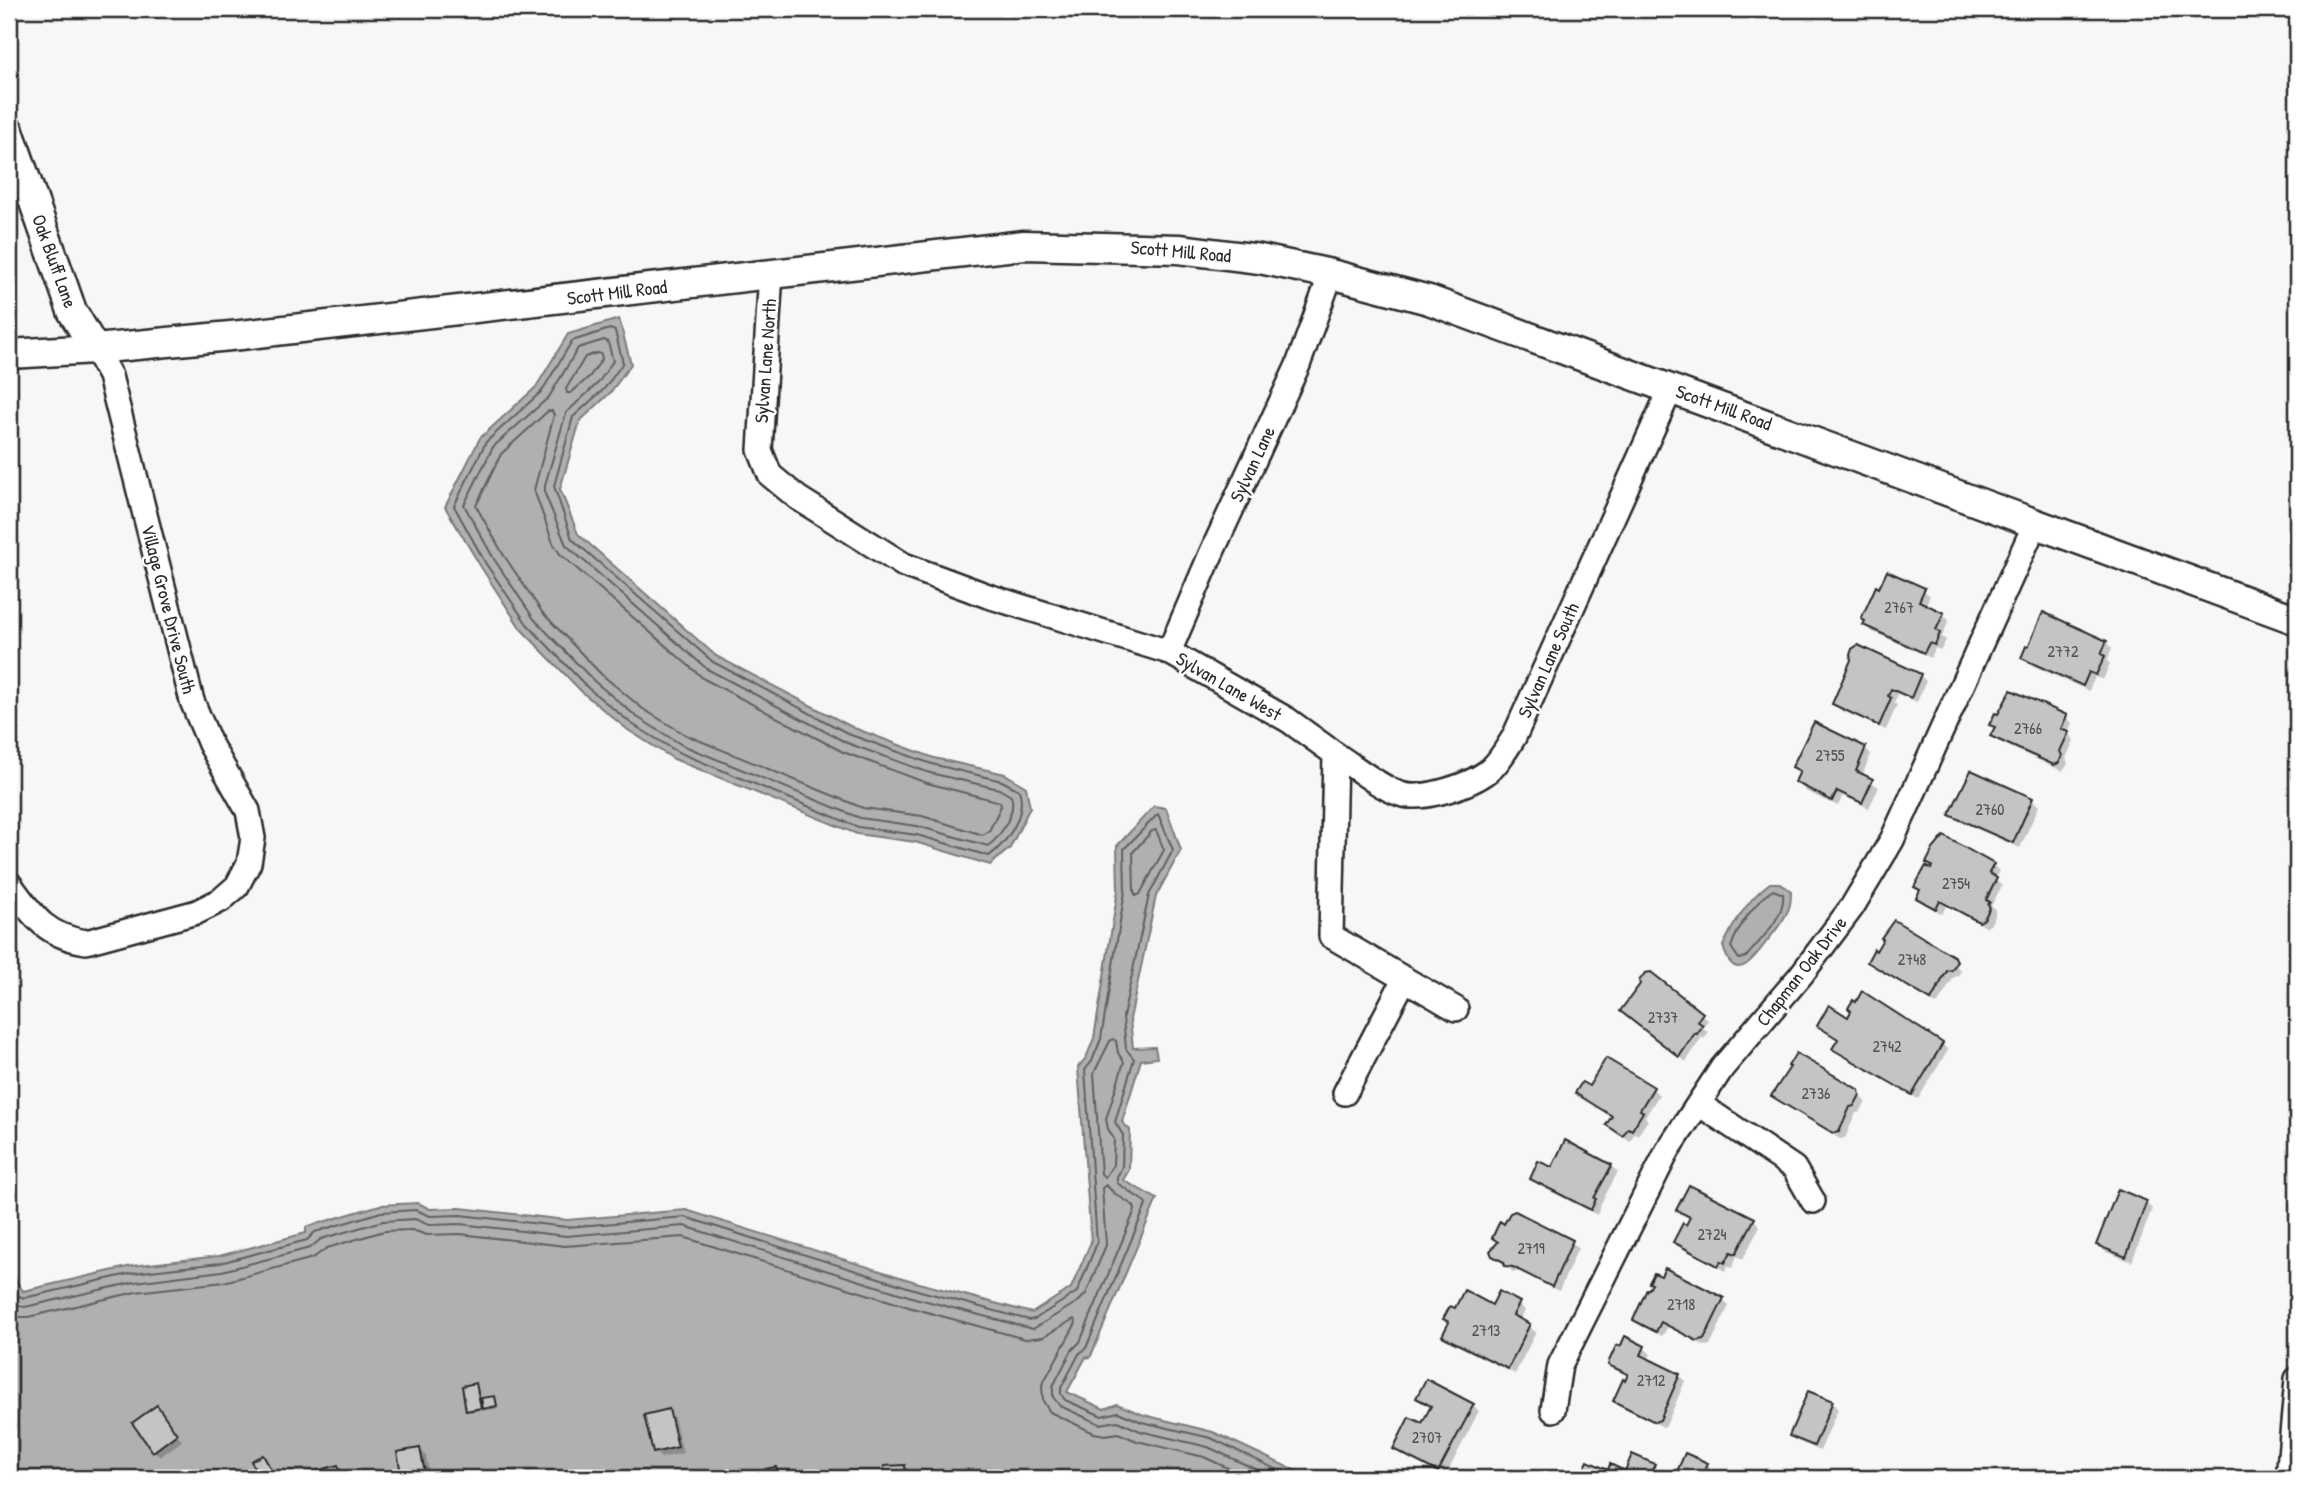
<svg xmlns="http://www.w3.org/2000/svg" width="2306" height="1487" viewBox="0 0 2306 1487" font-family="'Patrick Hand',sans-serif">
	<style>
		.water { fill: #b0b0b0; stroke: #7b7b7b; stroke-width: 2 }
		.shadow { fill: #0003 }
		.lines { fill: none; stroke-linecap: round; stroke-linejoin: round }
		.shore { stroke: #606060; stroke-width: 2 }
		.building { fill: #c4c4c4; stroke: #2b2b2b; stroke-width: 2 }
		.minor-casing { stroke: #2b2b2b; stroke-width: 28 }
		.tertiary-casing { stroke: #2b2b2b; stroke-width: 33 }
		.minor { stroke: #fff; stroke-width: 23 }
		.tertiary { stroke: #fff; stroke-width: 28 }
		.labels { text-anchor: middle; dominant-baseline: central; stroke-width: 5; stroke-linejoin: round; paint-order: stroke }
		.number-label { font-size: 16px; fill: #515151 }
		.street-label { font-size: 19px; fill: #2b2b2b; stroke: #fff }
	</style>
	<rect width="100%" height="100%" fill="#f7f7f7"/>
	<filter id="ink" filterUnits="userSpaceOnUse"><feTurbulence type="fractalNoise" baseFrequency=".0143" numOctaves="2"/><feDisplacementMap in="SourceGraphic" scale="14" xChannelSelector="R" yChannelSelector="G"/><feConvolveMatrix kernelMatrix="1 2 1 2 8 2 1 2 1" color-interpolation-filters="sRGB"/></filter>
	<g filter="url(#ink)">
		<!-- water -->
		<g class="water">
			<path d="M619,319L631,364L610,393L580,421L560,489L578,534L716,656L854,728L934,758L1005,774L1026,787L1030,807L1010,848L990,865L915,842L857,834L674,759L628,730L583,693L521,629L481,567L445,507L480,438L536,387L568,334Z"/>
			<path d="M1154,806L1166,808L1181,850L1156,896L1130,1019L1133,1048L1155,1047L1157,1058L1141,1060L1122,1122L1130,1130L1129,1170L1123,1180L1157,1199L1090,1358L1086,1357L1067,1392L1104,1409L1117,1404L1144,1415L1213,1432L1311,1478H9V1269L23,1291L132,1266L219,1256L306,1233V1227L380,1205L418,1203L430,1209L460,1208L567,1220L686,1210L919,1283L1032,1313L1071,1288L1091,1242L1078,1067L1086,1058L1094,1038L1118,890L1117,846Z"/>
			<path d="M1770,883H1779L1791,891C1791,897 1791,903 1789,908C1785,920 1775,931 1767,941C1753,960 1734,986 1723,946C1734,922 1749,898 1770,883Z"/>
		</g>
		<!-- shadow -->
		<g class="shadow">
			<path d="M1923,590L1930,596L1925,606L1943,614L1949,620L1942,637L1946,640L1941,650L1935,648L1931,658L1871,631L1865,625Z"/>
			<path d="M2106,642L2112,649L2107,661L2110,664L2103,680L2095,677L2089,691L2029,664L2023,658Z"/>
			<path d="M1920,675L1926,681L1917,702L1898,694L1894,703L1897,705L1886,730L1840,710L1834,704Z"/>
			<path d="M2066,717L2072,723L2068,733L2074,740L2066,758L2068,764L2062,771L1999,742L1992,736L1996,728L1991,724Z"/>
			<path d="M1865,748L1871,754L1862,776L1879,787L1869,808L1843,796L1838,806L1805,791L1797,782L1801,773L1794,767Z"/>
			<path d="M1972,773L2032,800L2039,806L2020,848L1957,820L1951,814Z"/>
			<path d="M1928,863L1993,865L1999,871L1995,879L2002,886L1991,906L1995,909V916L1990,925L1986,927L1947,905L1942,914L1924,904L1918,898L1921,891L1917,887L1933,868Z"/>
			<path d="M1877,953L1954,959L1959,970L1962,969L1960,965L1962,969L1958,976L1954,977L1937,1005L1875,968L1869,962Z"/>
			<path d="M1651,974L1708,1020L1703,1027L1708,1033L1704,1039L1702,1037L1686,1062L1622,1011Z"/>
			<path d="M1849,1019L1942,1044L1948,1050L1918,1099L1840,1055L1834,1048L1839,1040L1819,1026Z"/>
			<path d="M1589,1088L1653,1089L1659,1095L1645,1117L1648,1120L1638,1135L1635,1133L1630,1141L1608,1125L1613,1118L1577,1093Z"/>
			<path d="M1858,1092L1866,1102L1860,1112L1856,1113L1845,1138L1840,1139L1779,1102L1773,1096Z"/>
			<path d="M1611,1166L1618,1172L1600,1205L1601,1206L1597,1215L1538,1185L1532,1178L1552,1170Z"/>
			<path d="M2146,1203L2152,1209L2132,1262L2104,1251L2098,1245Z"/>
			<path d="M1678,1210L1754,1220L1760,1226L1743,1259L1737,1256L1732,1268L1727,1266L1725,1271L1681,1248L1675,1242L1691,1219Z"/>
			<path d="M1494,1238L1572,1242L1578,1248L1559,1291L1521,1272H1513L1501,1262L1494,1255L1499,1243Z"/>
			<path d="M1500,1294L1519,1304L1525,1310L1520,1321L1536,1332L1515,1374L1450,1342L1444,1335L1450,1323L1446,1319L1493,1307Z"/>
			<path d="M1723,1300L1729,1306L1710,1345L1705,1346L1668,1327L1662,1336L1641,1326L1635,1319Z"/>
			<path d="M1626,1339L1644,1348L1651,1354L1648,1360L1679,1375L1685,1381L1666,1426L1663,1427L1622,1407L1616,1401L1629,1377L1617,1371L1610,1364Z"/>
			<path d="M476,1385L480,1400L495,1398L499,1409L487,1410L481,1404L482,1410L471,1412L468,1410Z"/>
			<path d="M1418,1398L1473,1405L1479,1411L1445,1477L1402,1455L1395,1449L1423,1426L1432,1408Z"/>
			<path d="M1832,1403L1838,1409L1820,1451L1797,1441L1791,1435Z"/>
			<path d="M668,1411L674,1418L683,1453L661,1458L655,1452Z"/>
			<path d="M163,1413L182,1441L160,1457L154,1451Z"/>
			<path d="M420,1449L426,1456L430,1478H404L400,1453Z"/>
			<path d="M1589,1463L1609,1472L1625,1473L1654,1466L1660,1472L1657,1478H1582Z"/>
			<path d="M1707,1464L1713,1470L1709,1478H1679L1677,1476Z"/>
			<path d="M337,1467L345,1478H314L313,1475Z"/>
			<path d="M885,1467H905L911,1473V1478H886Z"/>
			<path d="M387,1474L390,1478H376L375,1476Z"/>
		</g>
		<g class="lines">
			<!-- shore -->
			<g class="shore">
				<path d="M610,329L615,331L623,363L604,389L573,417L554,486L572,539L713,662L851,735L932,764L1002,781L1019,790C1027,814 1008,842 989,856L917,835L858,827L678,752L632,724L588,688L527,624L486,564L454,506L486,442L542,391L572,341Z"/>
				<path d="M604,340L608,342L613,361L598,383L566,413L545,485V494L566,545L707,669L847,743L930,773L999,789L1011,796C1017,812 1000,837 988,846L917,826L860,818L682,745L637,717L594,681L534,619L494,559L464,505L493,447L549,397L578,348Z"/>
				<path d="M597,353L601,354L602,359L590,376L571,393H567L566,389L585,357Z"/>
				<path d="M548,411H552L554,415L534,490L553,543L560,554L704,679L843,752L927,783L1000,802L1001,806L989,831L983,835L922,816L863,808L686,735L643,709L601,674L542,612L503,554L476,506L501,454Z"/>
				<path d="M1156,830L1164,850L1140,894L1136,896L1134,892L1133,852L1152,831Z"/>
				<path d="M1773,890L1783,894C1786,917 1759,941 1746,957L1739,959L1731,947C1738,927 1755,901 1773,890Z"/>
				<path d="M1113,1039L1116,1041L1118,1053L1124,1062L1106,1119L1108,1129L1114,1139L1113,1165L1105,1177L1101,1174L1094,1073L1110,1041Z"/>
				<path d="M9,1282L17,1295L24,1298L133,1273L220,1263L307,1240L315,1232L381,1212L416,1210L430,1216L460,1215L567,1227L685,1217L917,1290L1029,1320L1035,1319L1077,1292L1097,1243L1085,1070L1092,1061L1101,1039L1125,891L1124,849L1158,814L1173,850L1149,895L1123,1017L1126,1049L1134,1059L1115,1122L1123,1135L1122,1167L1117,1177V1183L1145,1202L1146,1205L1086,1348L1079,1354L1061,1388V1394L1065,1400L1102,1416L1118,1412L1142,1422L1211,1438L1294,1478"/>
				<path d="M9,1299L15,1305L25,1307L135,1282L222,1271L310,1248L321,1239L383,1221L415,1219L429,1225L460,1224L566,1236L684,1226L915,1298L1033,1329L1079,1301L1086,1294L1106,1245L1102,1188L1106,1185L1114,1193L1134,1206L1135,1210L1080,1342L1072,1350L1053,1386V1397L1060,1406L1100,1424L1118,1421L1140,1431L1208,1447L1274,1478"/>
				<path d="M9,1313L18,1317H28L136,1292L224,1282L313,1258L327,1248L384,1231L412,1230L427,1235L460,1234L565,1246L683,1237L912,1308L1025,1339L1043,1337L1074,1319L1076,1323L1042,1385L1043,1401L1050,1412L1094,1433L1105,1435L1118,1433L1137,1441L1204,1457L1249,1478"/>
			</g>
		</g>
		<!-- building -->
		<g class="building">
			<path d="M1887,571L1925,588L1919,601L1944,613L1936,630L1940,633L1935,645L1929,643L1924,653L1863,625L1865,621L1861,619L1876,586L1879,588Z"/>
			<path d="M2043,612L2107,641L2101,654L2105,656L2096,675L2089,672L2083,686L2021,658L2026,646L2028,647Z"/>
			<path d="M1858,645L1921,674L1911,698L1891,689L1888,696L1891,698L1879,726L1832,704L1851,660L1850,655L1852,649Z"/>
			<path d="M2011,690L2067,715L2061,729L2069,732L2060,751L2062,756L2059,763L2054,765L1990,736L1995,727L1989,725L1995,713L1998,714Z"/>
			<path d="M1814,722L1866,747L1856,771L1873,779L1862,803L1837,791L1832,801L1795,782L1800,771L1792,767Z"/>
			<path d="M1971,770L2033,798L2013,843L1949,815Z"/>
			<path d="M1944,836L1994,864L1989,873L1997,878L1986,900L1990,902L1988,905L1990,908L1984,919L1979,922L1940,901L1936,909L1916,898L1920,890L1914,887L1926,866L1931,869L1932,866L1926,863L1933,849Z"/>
			<path d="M1894,920L1955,957L1957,961L1952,970L1947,971L1931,1000L1867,962L1874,949L1876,951L1883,939L1881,938Z"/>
			<path d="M1651,972L1703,1013L1697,1021L1703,1025L1697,1034L1695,1033L1679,1057L1620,1011L1640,984L1639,981L1645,973Z"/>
			<path d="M1862,991L1943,1043L1912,1095L1832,1049L1838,1039L1817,1026L1829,1005L1848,1017L1851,1011L1848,1008L1853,1000L1856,1002Z"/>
			<path d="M1796,1053L1859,1090L1860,1095L1854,1106L1850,1107L1839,1132L1833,1133L1771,1096L1790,1067L1788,1066Z"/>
			<path d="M1606,1058L1654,1087L1640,1110L1643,1112L1632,1130L1628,1128L1623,1136L1606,1125L1612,1116L1575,1093L1582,1082L1589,1086Z"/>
			<path d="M1565,1140L1612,1165L1594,1198L1596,1199L1591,1210L1530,1179L1538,1161L1552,1167Z"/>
			<path d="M1689,1185L1755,1218L1736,1254L1731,1252L1725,1263L1721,1261L1718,1266L1673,1242L1683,1223L1686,1225L1690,1217L1676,1210Z"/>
			<path d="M2118,1189L2147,1201L2126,1257L2096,1245Z"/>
			<path d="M1515,1211L1573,1240L1552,1287L1513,1267L1505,1266L1504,1262L1492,1256L1490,1251L1498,1242L1492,1238L1500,1221L1504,1224L1510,1213Z"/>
			<path d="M1665,1268L1724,1298L1704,1339L1697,1341L1661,1322L1656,1332L1633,1320L1647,1289H1649L1652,1284L1649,1283L1654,1273L1661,1276Z"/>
			<path d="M1464,1290L1492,1305L1499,1291L1520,1302L1513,1315L1530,1324L1508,1369L1442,1336L1449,1322L1443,1319L1450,1306L1455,1308Z"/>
			<path d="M1625,1336L1645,1346L1641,1355L1680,1374L1660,1420L1655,1422L1613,1401L1623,1379L1625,1381L1628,1374L1608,1365L1609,1361L1616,1346L1621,1345Z"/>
			<path d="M1426,1379L1474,1404L1438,1472L1393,1449L1409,1417L1422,1423L1431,1406L1416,1398Z"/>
			<path d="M476,1383L481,1408L466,1411L462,1386Z"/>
			<path d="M1808,1391L1833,1401L1814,1446L1789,1436Z"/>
			<path d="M495,1396L497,1406L483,1409L481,1398Z"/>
			<path d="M157,1405L177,1434L153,1452L132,1423Z"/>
			<path d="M669,1409L678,1447L653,1453L644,1415Z"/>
			<path d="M420,1448L426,1478H402L397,1452Z"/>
			<path d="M1685,1453L1708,1463L1703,1474L1707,1476V1478L1675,1476Z"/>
			<path d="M1632,1454L1655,1464L1648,1478H1580L1588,1461L1608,1470L1610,1464L1625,1471Z"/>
			<path d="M263,1455L276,1478H260L251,1461Z"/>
			<path d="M338,1465L342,1478H312L310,1473Z"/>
			<path d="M905,1465L906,1478H884V1466Z"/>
			<path d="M776,1467L779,1478H767L765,1469Z"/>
		</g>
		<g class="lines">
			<defs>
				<g id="minor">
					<path d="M771,272L760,450L770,475L798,498L904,565L988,596L1169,652L1288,720L1335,754L1331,936L1456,1009"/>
					<path d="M1169,652L1211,554L1298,365L1331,274"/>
					<path d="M1335,754C1354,766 1379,787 1400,794C1422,802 1475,784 1492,768C1501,759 1507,748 1514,737L1671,388"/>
					<path d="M9,883C32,914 44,936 86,942L197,912L221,900L237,886L249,863L253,838L248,811L210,744L192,701L110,376L95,349"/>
					<path d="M1345,1093L1404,980"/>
					<path d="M1699,1104L1794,1168L1813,1201"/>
					<path d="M1553,1410L1560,1365L1668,1150L1722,1068L1801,975L1852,907L1892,840L2036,522"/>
					<path d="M2288,1478L2297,1379"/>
				</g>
				<g id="tertiary">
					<path d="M9,131L72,311L95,349"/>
					<path d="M9,354L95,349L241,335L1024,245L1179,249L1260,259L1331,274L1429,300L2297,620"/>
				</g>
			</defs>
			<!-- minor casing -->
			<use href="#minor" class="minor-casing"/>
			<!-- tertiary casing -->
			<use href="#tertiary" class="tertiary-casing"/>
			<!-- minor -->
			<use href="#minor" class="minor"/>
			<!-- tertiary -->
			<use href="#tertiary" class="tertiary"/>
		</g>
	</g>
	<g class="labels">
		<!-- number labels -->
		<g class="number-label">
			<text x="1899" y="607">2767</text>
			<text x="2063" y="651">2772</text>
			<text x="2028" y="728">2766</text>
			<text x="1830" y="755">2755</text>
			<text x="1990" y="809">2760</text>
			<text x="1956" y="883">2754</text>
			<text x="1912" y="959">2748</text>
			<text x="1663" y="1017">2737</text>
			<text x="1887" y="1046">2742</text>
			<text x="1816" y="1093">2736</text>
			<text x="1712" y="1234">2724</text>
			<text x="1531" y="1248">2719</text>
			<text x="1681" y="1304">2718</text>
			<text x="1486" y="1330">2713</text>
			<text x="1651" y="1380">2712</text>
			<text x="1427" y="1437">2707</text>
		</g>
		<!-- street labels -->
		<g class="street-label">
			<text transform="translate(1181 251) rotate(5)">Scott Mill Road</text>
			<text transform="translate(55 261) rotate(70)">Oak Bluff Lane</text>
			<text transform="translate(617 292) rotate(-7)">Scott Mill Road</text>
			<text transform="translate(765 361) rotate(-86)">Sylvan Lane North</text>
			<text transform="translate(1724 407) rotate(20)">Scott Mill Road</text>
			<text transform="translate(1252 464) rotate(-65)">Sylvan Lane</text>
			<text transform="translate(169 609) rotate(76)">Village Grove Drive South</text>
			<text transform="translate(1548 660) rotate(-66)">Sylvan Lane South</text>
			<text transform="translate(1229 686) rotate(30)">Sylvan Lane West</text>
			<text transform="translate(1801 971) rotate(-52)">Chapman Oak Drive</text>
		</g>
	</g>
	<!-- margin -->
	<rect width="2306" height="1487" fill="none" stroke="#fff" stroke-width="35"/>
	<rect x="18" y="18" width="2271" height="1452" fill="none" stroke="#2b2b2b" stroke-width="2.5" filter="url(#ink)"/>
</svg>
